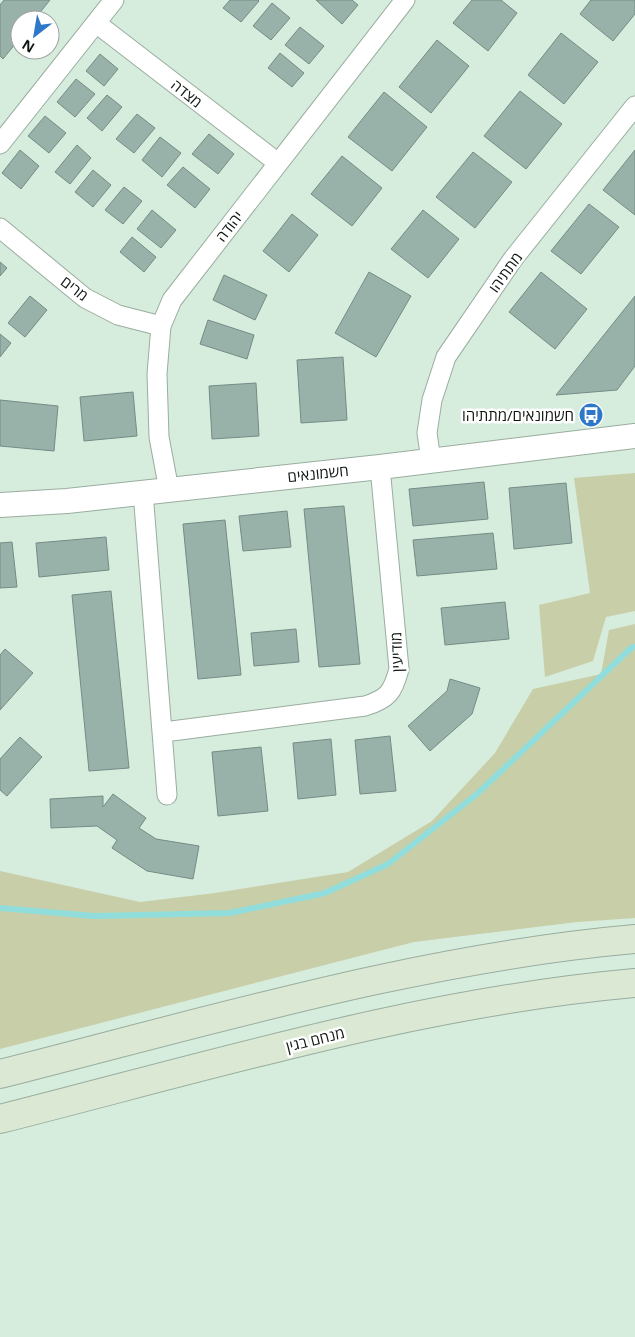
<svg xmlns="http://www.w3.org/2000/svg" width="635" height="1337" viewBox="0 0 635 1337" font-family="'Open Sans','Noto Sans Hebrew',sans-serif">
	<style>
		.green { fill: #c8cfa8 }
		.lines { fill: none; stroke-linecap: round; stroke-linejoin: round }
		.stream { stroke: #90dddb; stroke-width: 6 }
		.building { fill: #98b2aa; stroke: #738c85 }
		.minor-casing { stroke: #99ad9f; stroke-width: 21 }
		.tertiary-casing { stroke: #99ad9f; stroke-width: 26 }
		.secondary-casing { stroke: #99ad9f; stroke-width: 30 }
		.minor { stroke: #fff; stroke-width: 19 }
		.tertiary { stroke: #fff; stroke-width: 24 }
		.secondary { stroke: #dbe8d4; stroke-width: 28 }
		.labels { text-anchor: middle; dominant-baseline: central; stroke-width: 5; stroke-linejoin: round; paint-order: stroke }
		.street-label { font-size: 15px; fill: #0f1611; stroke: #fff }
		.poi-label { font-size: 15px; fill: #0f1611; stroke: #fff; text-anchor: end }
	</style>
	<rect width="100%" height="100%" fill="#d6ecdd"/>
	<!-- green -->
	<g class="green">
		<path d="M635,473V611L606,617L593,661L545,677L539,605L590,593L574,478Z"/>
		<path d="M635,624V918L577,922L414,942L0,1049V871L140,902L215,893L348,872L432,821L495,753L533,689L601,674L609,630Z"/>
	</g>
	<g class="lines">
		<!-- stream -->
		<path class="stream" d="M0,908L94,916L230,913L325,893L388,864L477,794L631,648L635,647"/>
	</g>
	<!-- building -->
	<g class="building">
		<path d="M4,0H50L34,20H20V38L3,59L0,56V5Z"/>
		<path d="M230,0H258L259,1L241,22L223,8Z"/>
		<path d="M316,0H352L358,5L342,24Z"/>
		<path d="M472,0H501L517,13L488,51L453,23Z"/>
		<path d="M591,0H635V14L613,41L580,14Z"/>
		<path d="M272,3L290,18L271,40L253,26Z"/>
		<path d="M300,27L324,46L309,64L285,45Z"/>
		<path d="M561,33L598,62L564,104L528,75Z"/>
		<path d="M437,40L469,66L431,113L399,87Z"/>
		<path d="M280,53L304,73L292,87L268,68Z"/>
		<path d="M100,54L118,69L104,86L86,71Z"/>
		<path d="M76,79L95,94L75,117L57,102Z"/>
		<path d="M520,91L562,124L526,169L484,136Z"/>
		<path d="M384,92L427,127L392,171L348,137Z"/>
		<path d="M107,95L122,107L102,131L87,118Z"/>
		<path d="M137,114L155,128L134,153L116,139Z"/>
		<path d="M45,116L66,133L49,153L28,136Z"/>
		<path d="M209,134L234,154L218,174L192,154Z"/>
		<path d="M160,137L181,153L162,177L142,160Z"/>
		<path d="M77,145L91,158L70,184L55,172Z"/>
		<path d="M20,150L39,166L21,189L2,173Z"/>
		<path d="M635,150V215L603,190Z"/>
		<path d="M473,152L512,182L475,228L436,197Z"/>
		<path d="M342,156L382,188L352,226L311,194Z"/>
		<path d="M183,167L210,189L195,208L167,185Z"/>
		<path d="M93,170L111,185L93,207L75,192Z"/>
		<path d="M124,187L142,201L123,224L105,210Z"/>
		<path d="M589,204L619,227L581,274L551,251Z"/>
		<path d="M152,210L176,230L161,248L137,229Z"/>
		<path d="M423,210L459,239L428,278L391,249Z"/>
		<path d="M292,214L318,235L289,272L263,251Z"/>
		<path d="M132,237L156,257L144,272L120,252Z"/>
		<path d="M0,262L7,268L0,276Z"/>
		<path d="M369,272L411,296L376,357L335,333Z"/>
		<path d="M541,272L587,309L555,349L509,312Z"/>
		<path d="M224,275L267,295L255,320L213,300Z"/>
		<path d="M30,296L47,310L25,337L8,323Z"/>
		<path d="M635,296V366L617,390L556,395Z"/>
		<path d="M208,320L254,335L247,359L200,344Z"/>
		<path d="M0,334L11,343L0,357Z"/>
		<path d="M343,357L347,420L301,423L297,360Z"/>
		<path d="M256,383L259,436L212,439L209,386Z"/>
		<path d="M133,392L137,436L84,441L80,397Z"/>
		<path d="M0,400L58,406L54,451L0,446Z"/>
		<path d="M484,482L488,519L413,526L409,489Z"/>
		<path d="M566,483L572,543L514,549L509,488Z"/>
		<path d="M344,506L360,664L319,667L304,509Z"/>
		<path d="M287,511L291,547L243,551L239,516Z"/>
		<path d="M225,520L241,675L198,679L183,524Z"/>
		<path d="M493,533L497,569L417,576L413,540Z"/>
		<path d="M106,537L109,570L39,577L36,543Z"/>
		<path d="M12,542L17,587L0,588V543Z"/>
		<path d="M111,591L129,768L89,771L72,595Z"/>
		<path d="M505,602L509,639L445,645L441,608Z"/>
		<path d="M296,629L299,662L254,666L251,633Z"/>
		<path d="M5,649L33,673L0,710V655Z"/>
		<path d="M450,679L480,688L472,714L430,751L408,726L447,691Z"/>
		<path d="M390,736L396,791L360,794L355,740Z"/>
		<path d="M20,737L42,757L7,796L0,790V759Z"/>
		<path d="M331,739L336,795L298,799L293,743Z"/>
		<path d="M261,747L268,811L218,816L212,752Z"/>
		<path d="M113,794L146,818L139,828L156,839L199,846L193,879L147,871L112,848L117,840L97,826L51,828L50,799L103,796V807Z"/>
	</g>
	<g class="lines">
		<defs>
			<g id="minor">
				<path d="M96,23L278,163"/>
				<path d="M0,144L114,0"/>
				<path d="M0,228L85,298L118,315L161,326"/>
				<path d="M431,460L427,433L432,400L446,357L513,259L635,106"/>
				<path d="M169,490L159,437L157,374L161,326L172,300L405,0"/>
				<path d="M143,492L167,795"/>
				<path d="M164,732L365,706C388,699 393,692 399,669L380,467"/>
			</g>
			<path id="tertiary" d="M0,505L67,501L380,467L635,436"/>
			<g id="secondary">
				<path d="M0,1074C210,1021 419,958 635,939"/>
				<path d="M0,1119C210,1066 419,1002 635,983"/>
			</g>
		</defs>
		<!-- minor casing -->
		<use href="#minor" class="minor-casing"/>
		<!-- tertiary casing -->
		<use href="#tertiary" class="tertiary-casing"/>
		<!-- secondary casing -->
		<use href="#secondary" class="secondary-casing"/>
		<!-- minor -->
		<use href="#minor" class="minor"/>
		<!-- tertiary -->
		<use href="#tertiary" class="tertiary"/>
		<!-- secondary -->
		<use href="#secondary" class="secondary"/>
	</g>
	<!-- icons -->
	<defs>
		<symbol id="bus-disc" viewBox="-11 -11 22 22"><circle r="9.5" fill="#2e78c9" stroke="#fff"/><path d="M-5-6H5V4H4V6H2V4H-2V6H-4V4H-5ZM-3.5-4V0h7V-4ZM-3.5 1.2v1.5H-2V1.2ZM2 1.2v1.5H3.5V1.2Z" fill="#fff"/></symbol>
	</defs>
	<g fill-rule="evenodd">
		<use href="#bus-disc" x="577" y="401" width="28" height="28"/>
	</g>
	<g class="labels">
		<!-- street labels -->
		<g class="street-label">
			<text transform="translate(187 93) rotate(38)">מצדה</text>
			<text transform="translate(229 226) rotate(-52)">יהודה</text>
			<text transform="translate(505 272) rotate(-54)">מתתיהו</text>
			<text transform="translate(75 288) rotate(37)">מרים</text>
			<text transform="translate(318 473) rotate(-6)">חשמונאים</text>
			<text transform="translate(396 652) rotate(-92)">מודיעין</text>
			<text transform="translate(315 1039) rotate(-14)">מנחם בגין</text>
		</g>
		<!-- poi labels -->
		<g class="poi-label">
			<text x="574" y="415">חשמונאים/מתתיהו</text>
		</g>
	</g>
	<!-- north arrow -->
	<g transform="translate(35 35) rotate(211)"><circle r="24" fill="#ffffff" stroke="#9fa2a0"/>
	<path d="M0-4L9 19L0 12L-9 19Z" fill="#2e78c9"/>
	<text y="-8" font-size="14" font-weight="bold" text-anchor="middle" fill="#0f1611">N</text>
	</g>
</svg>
